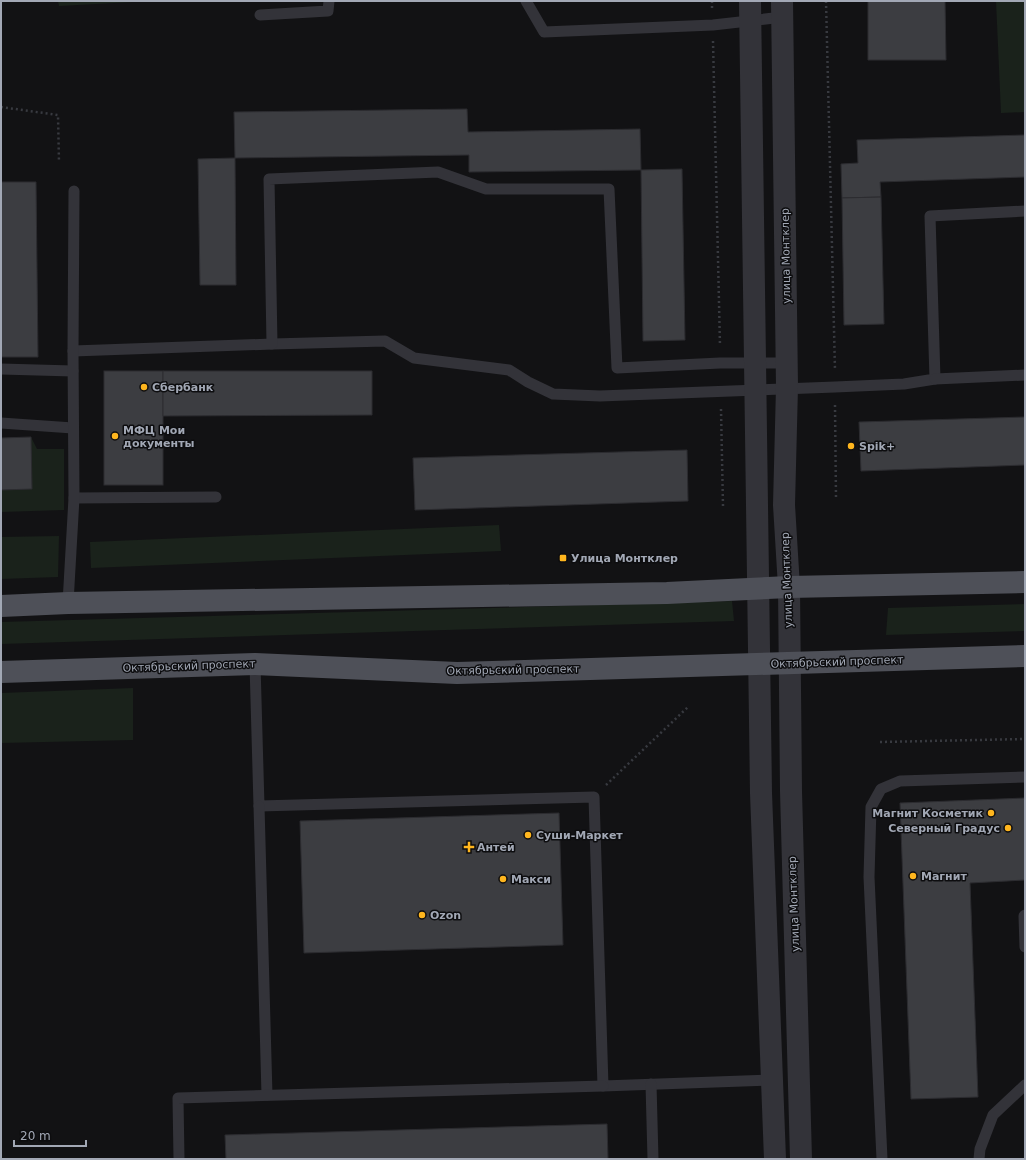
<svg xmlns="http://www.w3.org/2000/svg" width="1026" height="1160" viewBox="0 0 1026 1160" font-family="'DejaVu Sans',sans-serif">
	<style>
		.green { fill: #1a221b }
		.building { fill: #3c3d41; stroke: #2c2c30 }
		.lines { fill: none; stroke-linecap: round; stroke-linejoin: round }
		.path { stroke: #383a40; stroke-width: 2.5; stroke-dasharray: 2 3; stroke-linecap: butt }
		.service { stroke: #333339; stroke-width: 11 }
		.tertiary { stroke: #333339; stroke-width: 22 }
		.primary { stroke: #4e5058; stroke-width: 22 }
		.poi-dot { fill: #ffb61e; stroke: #0d0d0f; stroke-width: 1.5 }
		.labels { text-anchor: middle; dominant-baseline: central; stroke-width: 3; stroke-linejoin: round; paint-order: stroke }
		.street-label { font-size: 11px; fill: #a2a8b5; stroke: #0d0d0f }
		.poi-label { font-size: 11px; font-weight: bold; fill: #a2a8b5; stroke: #0d0d0f; text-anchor: start }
	</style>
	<rect width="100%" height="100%" fill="#121214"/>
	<!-- green -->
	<g class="green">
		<path d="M58,1H152L59,6Z"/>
		<path d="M996,1H1025V112L1001,113Z"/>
		<path d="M31,437L37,449H64V510L1,512V490L32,489Z"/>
		<path d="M499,525L501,551L91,568L90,542Z"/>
		<path d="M59,536L58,577L1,579V537Z"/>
		<path d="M732,601L734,621L1,644V622Z"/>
		<path d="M1025,604V631L886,635L888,608Z"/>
		<path d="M133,688V740L1,743V693Z"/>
	</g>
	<!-- building -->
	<g class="building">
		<path d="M868,1H945L946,60H868Z"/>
		<path d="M467,109L468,132L640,129L641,170L469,172V155L235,158L234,112Z"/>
		<path d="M1025,135V177L880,182L881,197L842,198L841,164L858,163L857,140Z"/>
		<path d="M235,158L236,285H200L198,159Z"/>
		<path d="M682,169L685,340L643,341L641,170Z"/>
		<path d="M1,182H36L38,357H1Z"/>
		<path d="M881,197L884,324L844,325L842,198Z"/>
		<rect x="104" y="371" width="59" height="114"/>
		<path d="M163,371H372V415L163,416Z"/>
		<path d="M1025,417V465L861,471L859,422Z"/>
		<path d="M31,437L32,489L1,490V438Z"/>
		<path d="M687,450L688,501L415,510L413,458Z"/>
		<path d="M1025,798V880L970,883L978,1097L911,1099L900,803Z"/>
		<path d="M559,813L563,945L304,953L300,821Z"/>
		<path d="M607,1124L608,1159H226L225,1135Z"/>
	</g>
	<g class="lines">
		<!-- path -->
		<g class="path">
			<path d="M712,1V8"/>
			<path d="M826,1L835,370"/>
			<path d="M713,41L720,346"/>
			<path d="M1,107L58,115L59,162"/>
			<path d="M835,405L836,499"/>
			<path d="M721,409L723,506"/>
			<path d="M880,742L1025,739"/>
			<path d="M606,785L688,707"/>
		</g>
		<!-- service -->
		<g class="service">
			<path d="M526,1L544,32L713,25L783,17"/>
			<path d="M260,15L328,11L329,1"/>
			<path d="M272,344L385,341L414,358L509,370L528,382L553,394L600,396L835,387L904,384L935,379L930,216L1025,211"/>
			<path d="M73,351L272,344L269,179L438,172L486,189H609L617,368L720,363H787"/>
			<path d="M1,369L73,371"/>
			<path d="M935,379L1025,375"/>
			<path d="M1,423L73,428"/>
			<path d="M74,498L216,497"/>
			<path d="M68,603L74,498L73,351L74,191"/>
			<path d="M255,664L259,806L594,797L603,1086L772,1080"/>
			<path d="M259,806L267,1095"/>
			<path d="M1025,915L1024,916L1025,947"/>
			<path d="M651,1084L653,1159"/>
			<path d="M179,1159L178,1098L603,1086"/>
			<path d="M882,1159L869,877L871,807L881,789L900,781L1025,777"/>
			<path d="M979,1159L980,1149L993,1115L1025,1085"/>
		</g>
		<!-- tertiary -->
		<g class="tertiary">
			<path d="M750,1L761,793L775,1159"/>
			<path d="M782,1L787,387L784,505L789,587L791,791L801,1159"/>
		</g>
		<!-- primary -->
		<g class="primary">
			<path d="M1,606L68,603L667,593L789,587L1025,582"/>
			<path d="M1,672L255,664L457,673L1025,656"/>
		</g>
	</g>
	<!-- markers -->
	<g class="poi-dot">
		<circle cx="144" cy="387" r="4"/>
		<circle cx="115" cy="436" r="4"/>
		<circle cx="851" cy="446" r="4"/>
		<rect x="559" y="554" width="8" height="8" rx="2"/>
		<circle cx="991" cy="813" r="4"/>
		<circle cx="1008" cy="828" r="4"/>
		<circle cx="528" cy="835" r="4"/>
		<path d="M467 841h4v4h4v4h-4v4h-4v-4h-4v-4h4z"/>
		<circle cx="913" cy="876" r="4"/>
		<circle cx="503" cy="879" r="4"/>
		<circle cx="422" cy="915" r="4"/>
	</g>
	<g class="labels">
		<!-- street labels -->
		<g class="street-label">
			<text transform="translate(786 256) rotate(-91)">улица Монтклер</text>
			<text transform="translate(787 580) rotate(-92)">улица Монтклер</text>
			<text transform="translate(837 662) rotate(-2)">Октябрьский проспект</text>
			<text transform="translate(189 666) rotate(-2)">Октябрьский проспект</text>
			<text transform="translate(513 670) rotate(-1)">Октябрьский проспект</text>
			<text transform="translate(794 904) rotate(-92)">улица Монтклер</text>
		</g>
		<!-- poi labels -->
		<g class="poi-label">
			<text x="152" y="387">Сбербанк</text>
			<text x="123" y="430">МФЦ Мои<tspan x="123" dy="13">документы</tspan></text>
			<text x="859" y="446">Spik+</text>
			<text x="571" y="558">Улица Монтклер</text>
			<text x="983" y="813" text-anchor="end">Магнит Косметик</text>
			<text x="1000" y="828" text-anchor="end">Северный Градус</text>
			<text x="536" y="835">Суши-Маркет</text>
			<text x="477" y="847">Антей</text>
			<text x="921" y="876">Магнит</text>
			<text x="511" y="879">Макси</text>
			<text x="430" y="915">Ozon</text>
		</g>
	</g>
	<!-- border -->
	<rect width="1026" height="1160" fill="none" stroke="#a2a8b5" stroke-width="4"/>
	<!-- scale -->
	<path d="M14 1140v6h72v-6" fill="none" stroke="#a2a8b5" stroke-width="2"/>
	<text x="20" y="1140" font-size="12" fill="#a2a8b5" stroke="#0d0d0f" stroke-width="3" paint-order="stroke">20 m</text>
</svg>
